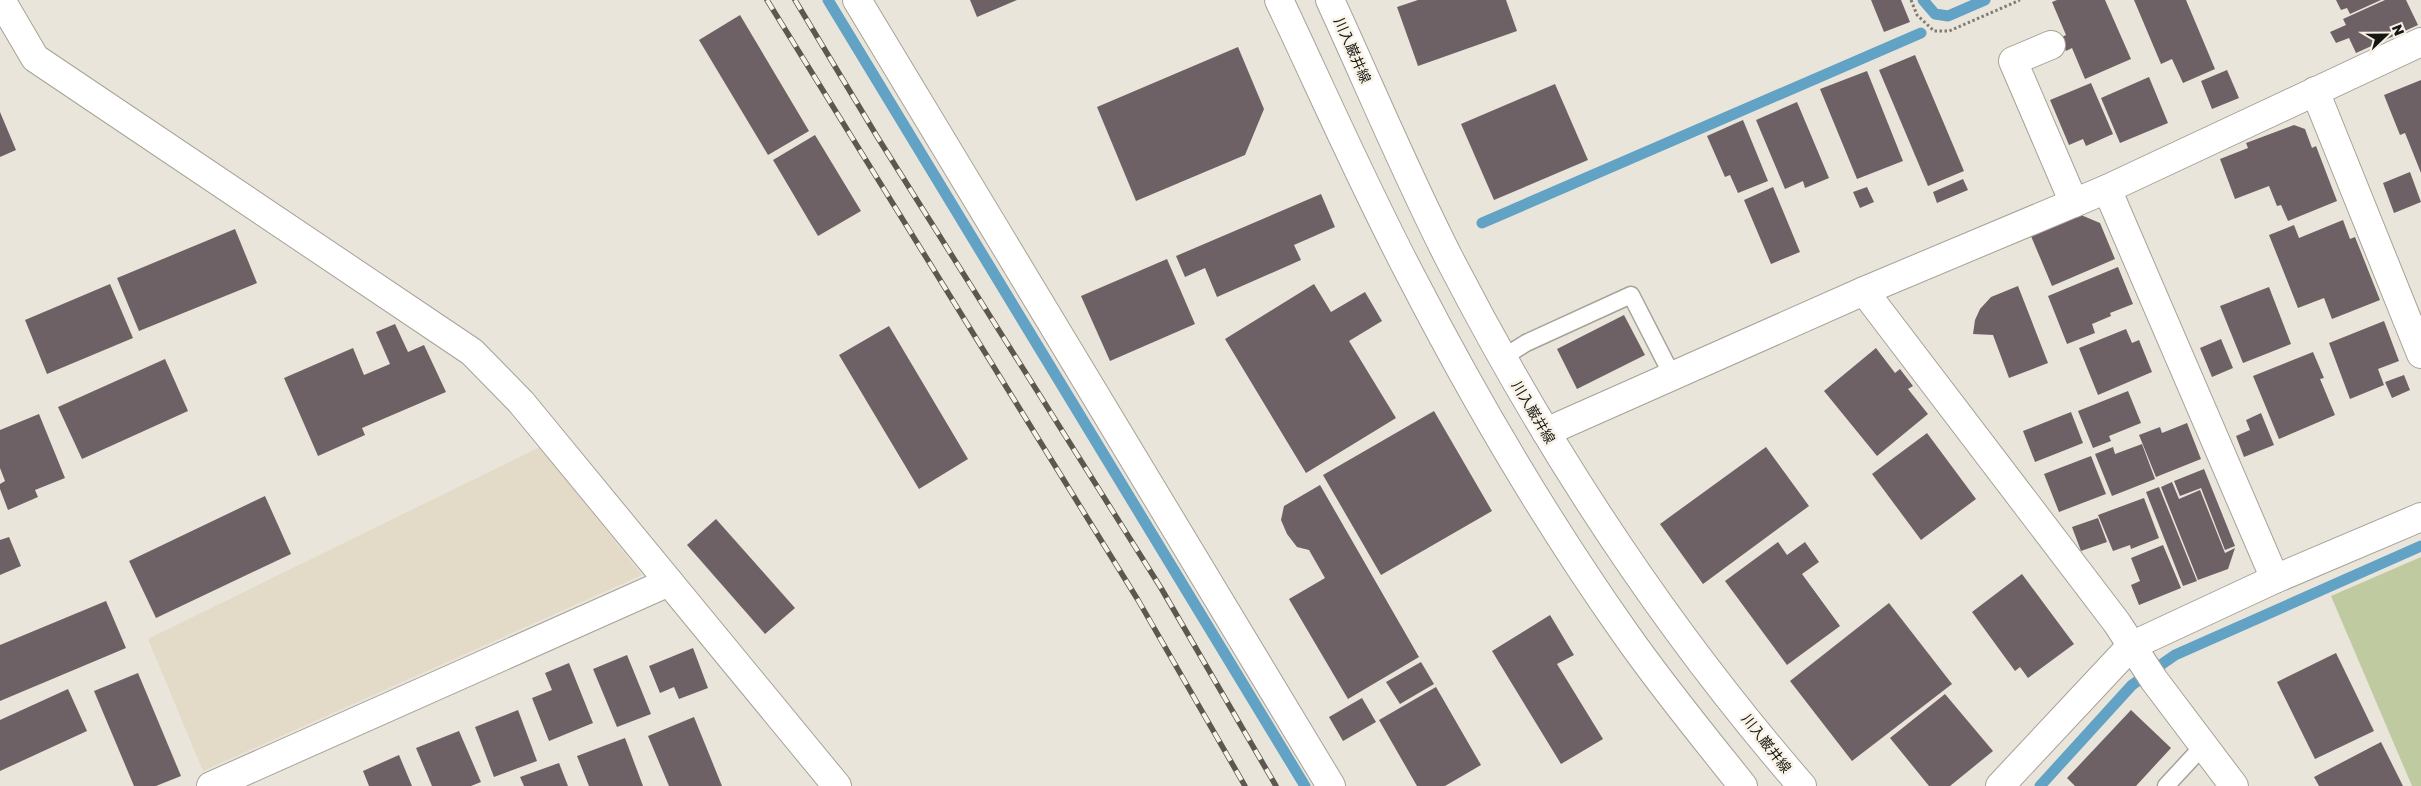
<svg xmlns="http://www.w3.org/2000/svg" width="2421" height="786" viewBox="0 0 2421 786" font-family="'Golos Text','Noto Sans JP',sans-serif">
	<style>
		.built { fill: #e3dac8 }
		.green { fill: #bfcaa1 }
		.lines { fill: none; stroke-linecap: round; stroke-linejoin: round }
		.stream { stroke: #61a2c5; stroke-width: 11 }
		.building { fill: #6d6165 }
		.lane-casing { stroke: #a7a298; stroke-width: 19 }
		.street-casing { stroke: #a7a298; stroke-width: 30 }
		.secondary-casing { stroke: #a7a298; stroke-width: 30 }
		.path { stroke: #807c75; stroke-width: 3; stroke-dasharray: 2.5 2.5; stroke-linecap: butt }
		.lane { stroke: #fff; stroke-width: 16 }
		.street { stroke: #fff; stroke-width: 28 }
		.secondary { stroke: #fff; stroke-width: 28 }
		.rail-casing { stroke: #5b5852; stroke-width: 5.5 }
		.rail { stroke: #f8f2e7; stroke-width: 4; stroke-dasharray: 11; stroke-linecap: butt }
		.labels { text-anchor: middle; dominant-baseline: central; stroke-width: 5; stroke-linejoin: round; paint-order: stroke }
		.street-label { font-size: 14px; fill: #181612; stroke: #f8f2e7 }
	</style>
	<rect width="100%" height="100%" fill="#eae5da"/>
	<!-- built -->
	<path class="built" d="M540,447L642,575L203,771L148,639Z"/>
	<!-- green -->
	<path class="green" d="M2421,557V786H2412L2331,596Z"/>
	<g class="lines">
		<!-- stream -->
		<g class="stream">
			<path d="M828,0L1305,786"/>
			<path d="M1923,0L1935,14L1948,16L1985,0"/>
			<path d="M1482,223L1921,33"/>
			<path d="M2040,786L2132,685L2175,655L2421,546"/>
		</g>
	</g>
	<!-- building -->
	<g class="building">
		<path d="M970,0H1017L977,17Z"/>
		<path d="M1418,0H1506L1517,31L1418,66L1397,7Z"/>
		<path d="M1871,0H1901L1910,22L1884,32Z"/>
		<path d="M2057,0H2105L2131,59L2085,79L2072,48L2066,51L2060,38L2066,35L2052,2Z"/>
		<path d="M2134,0H2186L2215,69L2183,83L2172,59L2161,64Z"/>
		<path d="M2336,0H2381L2350,14L2347,8L2341,10Z"/>
		<path d="M2385,0H2406L2418,25L2356,53L2349,38L2336,43L2330,32L2346,25L2343,19Z"/>
		<path d="M740,15L809,131L768,155L699,40Z"/>
		<path d="M1238,47L1264,109L1245,155L1136,201L1097,107Z"/>
		<path d="M1915,55L1964,171L1928,186L1879,70Z"/>
		<path d="M2227,70L2239,98L2212,109L2201,81Z"/>
		<path d="M1867,71L1903,161L1857,179L1820,89Z"/>
		<path d="M2149,77L2168,123L2120,143L2101,98Z"/>
		<path d="M2421,80V173L2405,133L2400,135L2384,95Z"/>
		<path d="M2091,83L2113,134L2086,146L2083,139L2069,145L2050,100Z"/>
		<path d="M1555,84L1588,160L1494,200L1461,124Z"/>
		<path d="M1797,102L1829,178L1805,188L1803,181L1785,189L1756,120Z"/>
		<path d="M0,112L16,150L0,157Z"/>
		<path d="M1743,120L1768,181L1738,193L1730,175L1725,177L1707,136Z"/>
		<path d="M2294,125L2305,129L2312,148L2316,146L2337,201L2288,221L2281,205L2277,206L2269,186L2235,199L2220,159L2248,148L2246,143Z"/>
		<path d="M815,135L861,211L818,236L773,160Z"/>
		<path d="M2410,172L2421,202L2394,213L2383,183Z"/>
		<path d="M1963,179L1968,190L1937,203L1933,192Z"/>
		<path d="M1773,187L1800,252L1771,264L1744,200Z"/>
		<path d="M1867,187L1874,202L1860,208L1853,192Z"/>
		<path d="M1321,194L1335,227L1294,245L1301,260L1217,297L1205,268L1185,277L1176,256Z"/>
		<path d="M2081,215L2100,223L2115,259L2052,286L2031,236Z"/>
		<path d="M2343,220L2350,239L2355,237L2380,300L2332,319L2324,298L2298,308L2269,235L2294,225L2299,238Z"/>
		<path d="M235,229L257,283L139,331L117,278Z"/>
		<path d="M1167,259L1195,324L1110,361L1081,296Z"/>
		<path d="M2118,267L2133,304L2110,313L2111,316L2092,324L2095,333L2067,344L2048,296Z"/>
		<path d="M110,284L133,338L47,374L25,320Z"/>
		<path d="M1314,284L1331,312L1365,292L1382,321L1349,341L1396,418L1306,473L1225,339Z"/>
		<path d="M2018,286L2048,363L2009,378L1993,335L1973,334L1975,320L1980,309L1991,297Z"/>
		<path d="M2269,287L2291,344L2243,363L2220,306Z"/>
		<path d="M1624,315L1645,355L1577,389L1557,349Z"/>
		<path d="M2384,321L2399,361L2378,369L2384,385L2350,399L2329,343Z"/>
		<path d="M395,324L408,352L424,345L446,392L362,428L365,435L318,456L284,378L353,348L364,375L390,364L376,332Z"/>
		<path d="M889,326L968,459L919,489L839,355Z"/>
		<path d="M2126,329L2132,343L2139,340L2152,372L2098,395L2079,348Z"/>
		<path d="M2221,339L2233,368L2212,377L2200,348Z"/>
		<path d="M1876,348L1895,373L1900,369L1913,386L1908,389L1928,414L1877,456L1824,391Z"/>
		<path d="M2313,352L2324,378L2320,379L2335,415L2279,439L2253,376Z"/>
		<path d="M165,359L188,411L82,459L58,407Z"/>
		<path d="M2404,375L2410,390L2392,398L2385,382Z"/>
		<path d="M2128,391L2141,423L2109,436L2111,441L2093,448L2078,411Z"/>
		<path d="M1434,411L1492,511L1381,575L1323,475Z"/>
		<path d="M2071,412L2083,443L2035,462L2023,431Z"/>
		<path d="M2261,413L2274,445L2244,457L2236,436L2250,430L2246,420Z"/>
		<path d="M39,414L65,478L35,490L38,497L8,510L0,489V484L5,481L0,468V430Z"/>
		<path d="M2187,423L2201,459L2156,477L2139,435L2160,427L2162,433Z"/>
		<path d="M1927,433L1976,499L1921,540L1872,474Z"/>
		<path d="M2142,444L2155,479L2112,496L2095,454L2113,447L2115,454Z"/>
		<path d="M1766,447L1809,506L1703,584L1660,524Z"/>
		<path d="M2091,456L2106,494L2059,512L2044,474Z"/>
		<path d="M2204,469L2235,546L2225,550L2201,488L2180,496L2174,481Z"/>
		<path d="M2172,482L2179,499L2200,490L2225,553L2235,548L2228,569L2198,580L2161,487Z"/>
		<path d="M1320,485L1419,657L1348,699L1289,599L1325,578L1309,550L1297,547L1287,534L1281,520L1284,506Z"/>
		<path d="M2159,487L2197,581L2183,586L2146,492Z"/>
		<path d="M265,496L291,554L156,618L129,561Z"/>
		<path d="M2144,498L2159,538L2131,549L2130,545L2113,551L2098,515Z"/>
		<path d="M2098,518L2107,542L2081,551L2072,527Z"/>
		<path d="M716,519L795,608L765,634L687,545Z"/>
		<path d="M9,537L21,566L0,575V540Z"/>
		<path d="M1778,542L1787,555L1805,542L1819,562L1802,574L1840,626L1787,665L1725,581Z"/>
		<path d="M2163,545L2181,588L2139,605L2131,585L2140,581L2131,558Z"/>
		<path d="M2022,574L2074,644L2028,678L2020,667L2015,671L1972,612Z"/>
		<path d="M106,601L126,648L0,701V645Z"/>
		<path d="M1889,603L1952,684L1852,761L1790,681Z"/>
		<path d="M1550,615L1574,655L1557,664L1603,739L1561,764L1492,651Z"/>
		<path d="M693,648L708,688L679,699L674,687L660,693L649,666Z"/>
		<path d="M2336,653L2374,731L2315,759L2277,682Z"/>
		<path d="M627,655L651,714L617,727L593,669Z"/>
		<path d="M1421,662L1434,684L1400,704L1386,682Z"/>
		<path d="M569,663L593,723L549,741L532,698L552,690L545,673Z"/>
		<path d="M138,673L181,776L156,786H134L94,691Z"/>
		<path d="M1436,687L1481,765L1445,786H1417L1379,720Z"/>
		<path d="M68,689L87,731L0,771V720Z"/>
		<path d="M1945,694L1993,751L1950,786H1929L1890,738Z"/>
		<path d="M1362,698L1376,722L1343,741L1329,717Z"/>
		<path d="M518,710L537,761L494,777L475,727Z"/>
		<path d="M2131,710L2171,748L2136,786H2075L2067,778Z"/>
		<path d="M694,717L722,786H669L648,736Z"/>
		<path d="M459,731L481,782L471,786H432L416,748Z"/>
		<path d="M625,738L643,786H589L577,756Z"/>
		<path d="M2381,742L2403,786H2319L2314,777Z"/>
		<path d="M399,755L412,786H369L363,771Z"/>
		<path d="M559,763L568,786H524L520,777Z"/>
	</g>
	<g class="lines">
		<defs>
			<g id="lane">
				<path d="M1502,358L1526,343L1631,295L1672,375"/>
				<path d="M2166,786L2204,745"/>
			</g>
			<g id="street">
				<path d="M1,0L35,58L472,352L521,402L837,786"/>
				<path d="M857,0L1331,786"/>
				<path d="M2051,45L2013,61L2074,203"/>
				<path d="M2315,91L2421,354"/>
				<path d="M2107,189L2275,579"/>
				<path d="M1864,291L2117,623L2154,680L2234,786"/>
				<path d="M1546,432L1864,291L2107,189L2421,42"/>
				<path d="M211,786L669,582"/>
				<path d="M2000,786L2131,646L2275,579L2421,517"/>
			</g>
			<g id="secondary">
				<path d="M1279,0C1323,93 1364,187 1412,278C1475,400 1546,521 1625,633C1662,686 1703,736 1743,786"/>
				<path d="M1330,0C1370,87 1407,176 1450,260C1547,448 1663,626 1802,786"/>
			</g>
		</defs>
		<!-- lane casing -->
		<use href="#lane" class="lane-casing"/>
		<!-- street casing -->
		<use href="#street" class="street-casing"/>
		<!-- secondary casing -->
		<use href="#secondary" class="secondary-casing"/>
		<!-- path -->
		<path class="path" d="M1911,0L1917,15L1934,31H1949L2020,0"/>
		<!-- lane -->
		<use href="#lane" class="lane"/>
		<!-- street -->
		<use href="#street" class="street"/>
		<!-- secondary -->
		<use href="#secondary" class="secondary"/>
		<defs>
			<g id="rail">
				<path d="M767,0L1138,600L1245,786"/>
				<path d="M795,0L878,138L1161,588L1276,786"/>
			</g>
		</defs>
		<!-- rail casing -->
		<use href="#rail" class="rail-casing"/>
		<!-- rail -->
		<use href="#rail" class="rail"/>
	</g>
	<g class="labels">
		<!-- street labels -->
		<g class="street-label">
			<text transform="translate(1353 50) rotate(66)">川入巌井線</text>
			<text transform="translate(1534 412) rotate(59)">川入巌井線</text>
			<text transform="translate(1767 743) rotate(52)">川入巌井線</text>
		</g>
	</g>
	<!-- north arrow -->
	<g transform="translate(2386 35) rotate(68)" stroke="#f8f2e7" stroke-width="4" paint-order="stroke">
	<path d="M0-4L9 19L0 12L-9 19Z" fill="#181612"/>
	<text y="-8" font-size="14" font-weight="bold" text-anchor="middle" fill="#181612">N</text>
	</g>
</svg>
